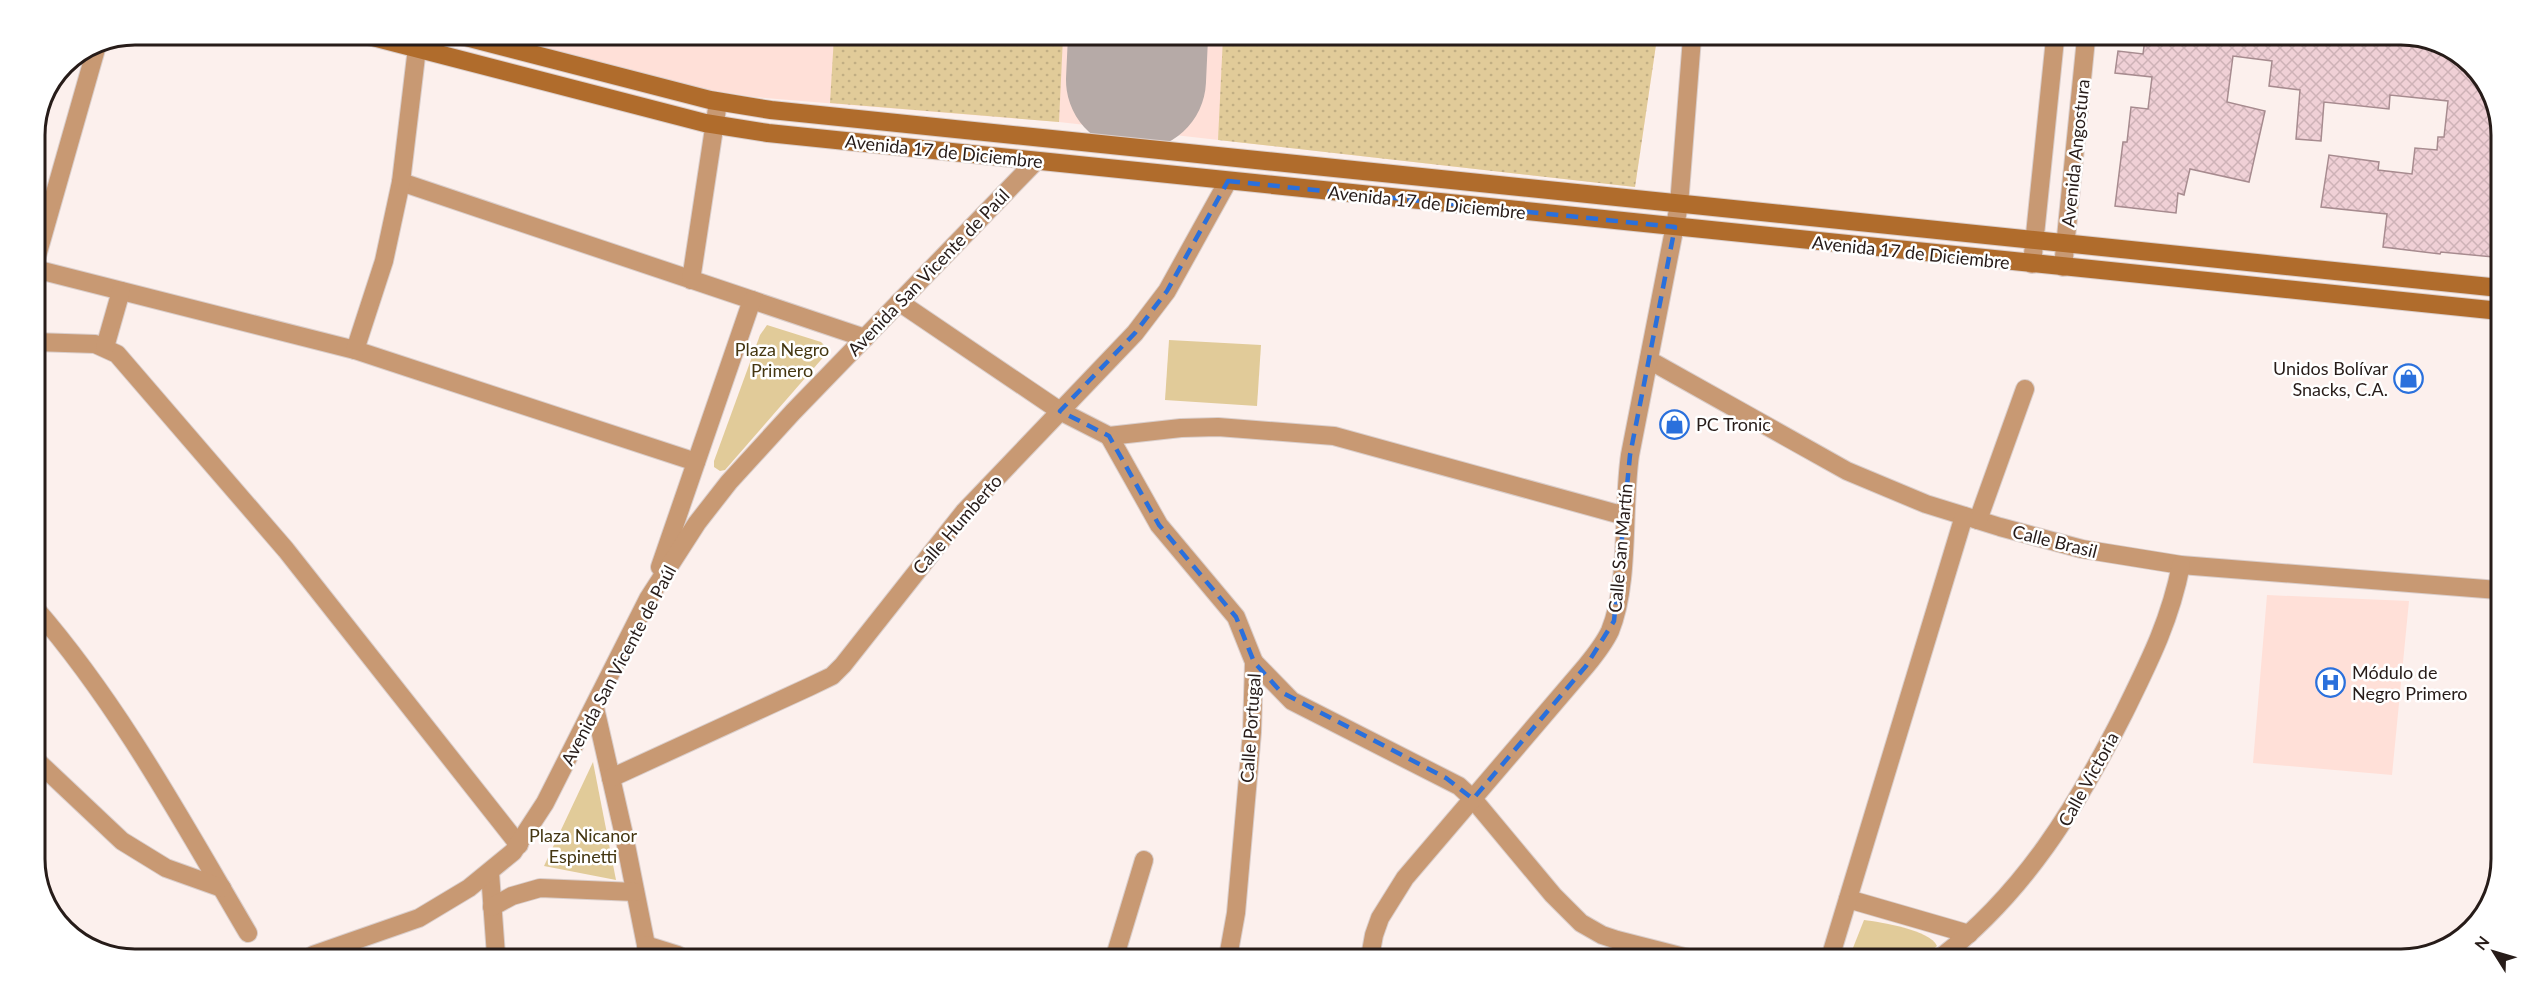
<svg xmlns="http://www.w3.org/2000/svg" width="2536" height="994" viewBox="0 0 2536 994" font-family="Lato,sans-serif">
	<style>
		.built { fill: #ffe0d8 }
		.grass { fill: url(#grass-dots) }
		.park { fill: #e1cb99 }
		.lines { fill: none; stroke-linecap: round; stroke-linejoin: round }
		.runway { stroke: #b6aaa7; stroke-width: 140 }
		.building { fill: url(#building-cross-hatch); stroke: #a78b8f; stroke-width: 1.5 }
		.street-casing { stroke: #dacecb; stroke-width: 20 }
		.secondary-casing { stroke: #dacecb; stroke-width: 20 }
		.street { stroke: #c89973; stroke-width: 18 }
		.secondary { stroke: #b06c2c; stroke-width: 18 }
		.marked { fill: none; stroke: #2a70dc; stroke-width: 4.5; stroke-dasharray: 12 8; stroke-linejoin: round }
		.labels { text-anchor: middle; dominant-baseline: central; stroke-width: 5; stroke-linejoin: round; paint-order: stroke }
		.street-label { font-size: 18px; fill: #271c19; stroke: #fff }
		.park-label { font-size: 18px; fill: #443611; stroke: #fff }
		.poi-label { font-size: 18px; fill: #271c19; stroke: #fff; text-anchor: start }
		.rim { fill: none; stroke: #271c19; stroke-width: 3 }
	</style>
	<defs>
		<pattern id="grass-dots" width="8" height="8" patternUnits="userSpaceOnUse" patternTransform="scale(1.5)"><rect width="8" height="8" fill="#e1cb99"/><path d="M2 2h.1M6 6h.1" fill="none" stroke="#c1ae83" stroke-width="1.8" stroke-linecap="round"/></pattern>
		<pattern id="building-cross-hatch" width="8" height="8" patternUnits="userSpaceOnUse" patternTransform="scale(1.5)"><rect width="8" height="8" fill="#f0d0d6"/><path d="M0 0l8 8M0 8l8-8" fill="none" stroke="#ceb2b7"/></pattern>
	</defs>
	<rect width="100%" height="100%" fill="#fcf0ed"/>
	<!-- built -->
	<g class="built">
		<path d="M492,35L1657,38L1635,187L1059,122L754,97L707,90Z"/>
		<path d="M2267,595L2409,601L2392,775L2253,763Z"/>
	</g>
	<!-- grass -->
	<g class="grass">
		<path d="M834,36L1063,37L1059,122L830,103Z"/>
		<path d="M1223,37L1657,38L1635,187L1218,140Z"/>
	</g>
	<!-- park -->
	<g class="park">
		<path d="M767,325L821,342L827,348V353L725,470L720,471L714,467V461L760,335Z"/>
		<path d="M1169,340L1261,345L1257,406L1165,400Z"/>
		<path d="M593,762L616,880L544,866Z"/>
		<path d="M1864,920C1881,922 1930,930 1937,946L1923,958H1849Z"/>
	</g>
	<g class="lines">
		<!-- runway -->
		<path class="runway" d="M1136,80L1138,37"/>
	</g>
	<!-- building -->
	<path class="building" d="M2145,39L2433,40L2481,74L2501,128V175L2493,257L2441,252L2440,254L2383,247L2387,214L2321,207L2329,155L2379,162L2378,170L2412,174L2415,148L2437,150L2438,137H2444L2448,101L2390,95L2389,109L2324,102L2321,141L2296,139L2300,90L2269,86L2272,61L2233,56L2227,102L2265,111L2249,182L2190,169L2184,195L2178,193L2176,213L2115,206L2123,142H2127L2131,107L2148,109L2152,77L2115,73L2118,51L2143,54Z"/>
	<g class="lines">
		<defs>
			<g id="street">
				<path d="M401,182L865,338"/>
				<path d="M35,263L98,42"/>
				<path d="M2032,264L2055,39"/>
				<path d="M2063,267L2086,39"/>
				<path d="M35,269L355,350L696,462"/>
				<path d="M691,280L718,102"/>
				<path d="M899,302L1060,411L1109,436L1181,428L1218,427L1334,436L1625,516"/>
				<path d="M35,342L95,344L117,354L286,550L519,845"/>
				<path d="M105,347L121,291"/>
				<path d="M355,350L384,261L401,182L417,48"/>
				<path d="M1649,360L1847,471L1926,504L2000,527L2082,549L2181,565L2498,590"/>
				<path d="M1109,436L1159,525L1236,617L1254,662L1252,732L1236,913L1228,957"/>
				<path d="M1978,520L2025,389"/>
				<path d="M660,567L752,300"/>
				<path d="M35,608C120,706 182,821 248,933"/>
				<path d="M1254,662L1292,701L1459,786L1473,799L1553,895L1581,923L1602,935L1617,940L1688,958"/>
				<path d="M595,708L624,835L648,955"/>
				<path d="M35,759L122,841L166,868L222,888"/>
				<path d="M611,778L809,687L832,676L843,665L964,512L1135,333L1167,291L1228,181"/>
				<path d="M490,873L496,955"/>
				<path d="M1848,899L1969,934"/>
				<path d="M492,907L512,896L540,888L635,892"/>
				<path d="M646,945L678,955"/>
				<path d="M313,955L419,918L469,888L513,852L545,803L648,599L697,523L729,482L793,412L1036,161"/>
				<path d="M1115,956L1144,860"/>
				<path d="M1370,957L1374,935L1380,918L1405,878L1586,666C1595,655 1604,644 1610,631C1630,582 1622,509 1630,455L1679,205L1692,38"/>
				<path d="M1830,958L1964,516"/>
				<path d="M1940,958C2025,892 2076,808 2124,713C2149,662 2170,621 2181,565"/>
			</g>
			<g id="secondary">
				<path d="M365,35L705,123L768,133L2500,311"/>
				<path d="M458,35L710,100L771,110L2500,288"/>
			</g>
		</defs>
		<!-- street casing -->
		<use href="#street" class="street-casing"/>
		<!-- secondary casing -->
		<use href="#secondary" class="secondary-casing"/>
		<!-- street -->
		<use href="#street" class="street"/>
		<!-- secondary -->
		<use href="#secondary" class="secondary"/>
	</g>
	<!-- marked area -->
	<path class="marked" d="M1228,181L1675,227L1630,455L1614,621L1586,666L1473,799L1446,778L1281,692L1254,662L1236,617L1159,525L1109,436L1060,411L1135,333L1167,291Z"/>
	<!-- icons -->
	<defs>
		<symbol id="shop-ring" viewBox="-11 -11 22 22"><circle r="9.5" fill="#fff" stroke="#2a70dc" stroke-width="1.5"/><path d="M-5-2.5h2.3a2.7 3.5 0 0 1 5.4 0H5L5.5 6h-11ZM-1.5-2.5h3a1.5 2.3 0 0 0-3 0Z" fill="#2a70dc"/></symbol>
		<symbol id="hospital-ring" viewBox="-11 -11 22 22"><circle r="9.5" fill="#fff" stroke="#2a70dc" stroke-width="1.5"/><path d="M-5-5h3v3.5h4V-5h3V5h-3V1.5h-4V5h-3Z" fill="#2a70dc"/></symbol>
	</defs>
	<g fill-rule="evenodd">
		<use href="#shop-ring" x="2392" y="362" width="33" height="33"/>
		<use href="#shop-ring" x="1658" y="408" width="33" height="33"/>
		<use href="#hospital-ring" x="2314" y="666" width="33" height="33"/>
	</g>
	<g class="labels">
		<!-- street labels -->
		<g class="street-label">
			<text transform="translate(944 151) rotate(6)">Avenida 17 de Diciembre</text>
			<text transform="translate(2075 153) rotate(-84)">Avenida Angostura</text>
			<text transform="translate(1427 202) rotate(6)">Avenida 17 de Diciembre</text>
			<text transform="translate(1911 252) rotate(6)">Avenida 17 de Diciembre</text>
			<text transform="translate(928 272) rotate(-46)">Avenida San Vicente de Paúl</text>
			<text transform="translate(957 524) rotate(-49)">Calle Humberto</text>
			<text transform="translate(2055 541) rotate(14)">Calle Brasil</text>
			<text transform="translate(1620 548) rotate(-85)">Calle San Martín</text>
			<text transform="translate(618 665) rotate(-62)">Avenida San Vicente de Paúl</text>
			<text transform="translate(1250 728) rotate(-86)">Calle Portugal</text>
			<text transform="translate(2088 779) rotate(-61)">Calle Victoria</text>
		</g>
		<!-- park labels -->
		<g class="park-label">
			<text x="782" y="349">Plaza Negro<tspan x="782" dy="21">Primero</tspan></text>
			<text x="583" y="835">Plaza Nicanor<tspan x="583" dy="21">Espinetti</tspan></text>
		</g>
		<!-- poi labels -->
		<g class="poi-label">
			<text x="2388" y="368" text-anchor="end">Unidos Bolívar<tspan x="2388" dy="21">Snacks, C.A.</tspan></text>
			<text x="1696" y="424">PC Tronic</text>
			<text x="2352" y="672">Módulo de<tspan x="2352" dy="21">Negro Primero</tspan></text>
		</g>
	</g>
	<!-- crop -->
	<path d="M0 0H2536V994H0ZM135 45H2401A90 90 0 0 1 2491 135V859A90 90 0 0 1 2401 949H135A90 90 0 0 1 45 859V135A90 90 0 0 1 135 45Z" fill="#fff" fill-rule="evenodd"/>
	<path class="rim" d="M135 45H2401A90 90 0 0 1 2491 135V859A90 90 0 0 1 2401 949H135A90 90 0 0 1 45 859V135A90 90 0 0 1 135 45Z"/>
	<!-- north arrow -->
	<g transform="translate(2494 952) rotate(307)" stroke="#ffffff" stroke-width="4.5" paint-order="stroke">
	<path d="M0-4.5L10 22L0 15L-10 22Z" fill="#271c19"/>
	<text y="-9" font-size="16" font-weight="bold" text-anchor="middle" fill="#271c19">N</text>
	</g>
</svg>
